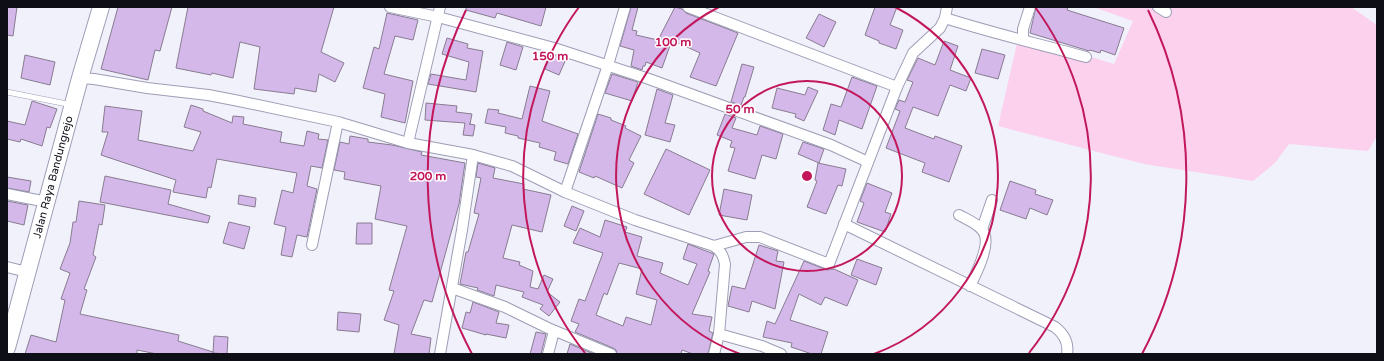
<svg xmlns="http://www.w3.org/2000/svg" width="1384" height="361" viewBox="0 0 1384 361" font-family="'Varela Round',sans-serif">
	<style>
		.green { fill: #fcd1ee }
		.building { fill: #d4b8ea; stroke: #887c91; fill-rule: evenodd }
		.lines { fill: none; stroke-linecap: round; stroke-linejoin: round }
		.lane-casing { stroke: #9d9eb6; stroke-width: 6 }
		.street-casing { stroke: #9d9eb6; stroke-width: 12 }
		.primary-casing { stroke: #9d9eb6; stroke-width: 18 }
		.lane { stroke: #fff; stroke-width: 5 }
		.street { stroke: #fff; stroke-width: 10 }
		.primary { stroke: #fff; stroke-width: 16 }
		.ring { fill: none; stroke: #c2185b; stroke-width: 2 }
		.labels { text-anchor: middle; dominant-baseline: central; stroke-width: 3; stroke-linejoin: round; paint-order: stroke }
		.street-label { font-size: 11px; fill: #0e0e16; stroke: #fff }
		.centre { fill: #c2185b; stroke: #fff; stroke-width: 2 }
		.ring-label { font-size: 12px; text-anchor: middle; font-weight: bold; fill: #c2185b; stroke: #fff; stroke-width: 3; stroke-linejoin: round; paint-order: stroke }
	</style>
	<rect width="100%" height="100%" fill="#f1f1fb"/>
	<!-- green -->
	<path class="green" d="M1093,7H1351L1377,25V136L1368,151L1289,144L1275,163L1253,181L1144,164L998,126L1019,35L1114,64L1133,21Z"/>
	<!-- building -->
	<g class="building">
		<path d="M7,7H17L13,36L7,35Z"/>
		<path d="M118,7H172L160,51L155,50L148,80L101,69Z"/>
		<path d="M188,7H334L321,52L344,63L335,82L319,74L316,92L295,88L294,94L254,89L260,47L240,42L233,78L212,73L211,75L176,68Z"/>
		<path d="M466,7H546L541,26L497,13L495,18L466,10Z"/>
		<path d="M631,7H638L632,30L637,31L636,35L658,40L675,7L682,9L686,13L738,33L716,86L690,77L700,53L672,40L662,68L646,62L645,66H643L642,70L631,66L634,50L620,46Z"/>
		<path d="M875,7H897L890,25L903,30L896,49L879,43V41L865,35Z"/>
		<path d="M1036,7H1068L1067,10L1124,28L1115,55L1101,50L1100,53L1090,50L1089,51L1030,33Z"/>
		<path d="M387,13L418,20L413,40L395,36L384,74L413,81L405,123L381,117L385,94L363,88L374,47L379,49Z"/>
		<path d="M819,14L836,22L824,47L806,38Z"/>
		<path d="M447,38L468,44L467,48L483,51L476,92L428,84L431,74L466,80L469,62L442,54Z"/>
		<path d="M944,41L958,46L950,70L971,78L966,91L950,85L938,116L913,107L905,128L934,139L935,136L962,146L949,182L922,172L925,163L886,148L900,111L895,109L899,100L905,102L913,82L907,80L918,58L935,65Z"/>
		<path d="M507,42L523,47L516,70L500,65Z"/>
		<path d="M982,49L1005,55L998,79L975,73Z"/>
		<path d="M551,54L566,59L559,75L545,69Z"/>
		<path d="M25,55L55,62L50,85L21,78Z"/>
		<path d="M742,64L754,67L745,97H744L741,105L731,102Z"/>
		<path d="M612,74L638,82L632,101L605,93Z"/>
		<path d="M852,77L877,86L862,129L839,120L835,135L823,130L831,104L841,107Z"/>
		<path d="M530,86L550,91L542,121L578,134L568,164L554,160L556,152L539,147L540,143L518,138V136L505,133L506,127L485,123L488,109L499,110L498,113L522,119Z"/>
		<path d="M808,87L818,91L804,121L795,117L796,114L772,108L777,88L805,95Z"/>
		<path d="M657,89L673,95L665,123L675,125L670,142L645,135Z"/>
		<path d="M32,101L57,109L50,128L47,127L42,146L21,139L20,142L7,139V121L25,125Z"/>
		<path d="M426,103L457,106L456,112L472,114L470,124H469L475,125L473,136L463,135L465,123L425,120Z"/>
		<path d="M191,105L203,109V111L232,123L233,116L244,117L243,124L282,132L280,142L304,146L307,131L319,134L318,139L328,140L322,168L311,166L307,186L317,189L307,237L297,235L292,257L281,255L286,227L274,224L282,190L293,193L297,173L217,159L211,188L208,187L206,198L173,192L176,180L101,155L108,132H102L105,106L142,111L138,140L193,151L201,132L184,127Z"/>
		<path d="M598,114L611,118V120L626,126L625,128L641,136L629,160L634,163L622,188L595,176L594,178L579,172Z"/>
		<path d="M725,114L736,118L732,128L757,135L760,126L783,134L776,159L762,155L755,179L728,171L735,148L730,147L732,141L717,135Z"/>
		<path d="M350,136L368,139V142L392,145L422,152L421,155L465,163L459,204L432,302L424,300L411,334L431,338L429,354H394L399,325L384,320L394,291L389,290L407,226L375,219L381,186L344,179L345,172L334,170L340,142L349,144Z"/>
		<path d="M803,142L824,149L819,163L798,154Z"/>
		<path d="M666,149L710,170L689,215L644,194Z"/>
		<path d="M478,163L495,168L493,178L524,184L523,189L551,195L542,232L512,225L503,258L520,262L519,265L533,271L530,287L538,289L544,275L553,279L547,292L560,302L549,316L540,309L543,305L522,297L524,292L496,285L494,296L477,290L478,288L460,284L466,252H468L479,214L474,213L481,178L476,177Z"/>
		<path d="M818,163L846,169L842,186L838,185L826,214L807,207L817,181L815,180Z"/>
		<path d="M105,176L171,190L168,204L210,216L208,223L100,202Z"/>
		<path d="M7,177L31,181L29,192L7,188Z"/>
		<path d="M1010,181L1036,190L1035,194L1053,200L1047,215L1030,208L1026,219L1000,210Z"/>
		<path d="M867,183L892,193L885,212L891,214L885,232L857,222L864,203L860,201Z"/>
		<path d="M724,189L752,195L747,220L719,215Z"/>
		<path d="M239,195L256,198L255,207L238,204Z"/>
		<path d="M7,201L28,205L24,225L7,221Z"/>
		<path d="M79,201L105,205L102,225L99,224L93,255L96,257L84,289L87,290L80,314L179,335L178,341L213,352V354H157L137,350V354H25L31,335L56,342L65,300L61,299L70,273L60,269L70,243L73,222H76Z"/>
		<path d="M572,206L584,211L576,231L564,226Z"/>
		<path d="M605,220L627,227L625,232L642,237L637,256L663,263L660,273L688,285L697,264L683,259L688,244L714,254L708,271L710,272L692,314L712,317L709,331L713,333L708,354H693L682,350L681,354H617L616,350L613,348L575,332L579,324L571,321L579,299L585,301L603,253L573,243L580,228L600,237ZM619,263L642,269L636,294L657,300L651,325L626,317L623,326L596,315L604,293L607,295Z"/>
		<path d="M229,222L250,227L244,249L223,243Z"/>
		<path d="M357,223H372V244H356Z"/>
		<path d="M759,245L778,251L776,261L784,262L775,309L752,301L749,312L728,306L732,286L745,289Z"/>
		<path d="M857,259L882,268L876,285L851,275Z"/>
		<path d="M804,261L827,270L834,269L858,280L847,306L825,297L821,305L799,294L790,320L828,332L821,354H812L791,347L792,343L763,337L767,321L775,324Z"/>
		<path d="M473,302L499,312L496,323L509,325L506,338L486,334V335L462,328L466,312L470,313Z"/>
		<path d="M338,312L361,314L359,332L337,330Z"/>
		<path d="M536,332L546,334L541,354H530Z"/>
		<path d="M214,336L228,337L227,354L213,353Z"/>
		<path d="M570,344L594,354H567Z"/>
	</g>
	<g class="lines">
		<defs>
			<path id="lane" d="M7,92L72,105"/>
			<g id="street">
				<path d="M390,7L438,17L554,48L649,79L831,145L868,162"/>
				<path d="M688,7L897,87"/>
				<path d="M1158,7L1166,12"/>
				<path d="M945,18C992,33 1039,44 1086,57"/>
				<path d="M1023,40V29L1030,7"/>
				<path d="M80,78L94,79L147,88L208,95L234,100L338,122L408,143L473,155L512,166L565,192L635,220L714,246L746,237H760L829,264L897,87L913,53L940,28L945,18L947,7"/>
				<path d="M408,143L440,7"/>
				<path d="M565,192L608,65L625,7"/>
				<path d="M7,194L47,202"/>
				<path d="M959,215C966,219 977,223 982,230C993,241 976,274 970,286"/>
				<path d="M844,224L1055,327C1064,334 1069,342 1067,354"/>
				<path d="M982,229L992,200"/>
				<path d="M312,245L338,122"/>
				<path d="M7,267L27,272"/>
				<path d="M452,288L505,307L548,328L611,354"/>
				<path d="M719,334L762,346L781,354"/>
				<path d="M440,354L462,230L473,155"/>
				<path d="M548,354L554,331"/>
				<path d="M714,354L719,334L725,264C723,255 721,251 714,246"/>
			</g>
			<path id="primary" d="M7,348L80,78L101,7"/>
		</defs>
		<!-- lane casing -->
		<use href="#lane" class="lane-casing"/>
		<!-- street casing -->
		<use href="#street" class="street-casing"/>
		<!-- primary casing -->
		<use href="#primary" class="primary-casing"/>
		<!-- lane -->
		<use href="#lane" class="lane"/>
		<!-- street -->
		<use href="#street" class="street"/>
		<!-- primary -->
		<use href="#primary" class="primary"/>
	</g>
	<!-- distance rings -->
	<g class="ring">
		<circle cx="807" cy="176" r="95"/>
		<path d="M740 354A190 190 0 0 1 719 7M895 7A190 190 0 0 1 874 354"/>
		<path d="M585 353A284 284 0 0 1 579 7M1035 7A284 284 0 0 1 1029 353"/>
		<path d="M472 354A379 379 0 0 1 466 10M1148 10A379 379 0 0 1 1142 354"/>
	</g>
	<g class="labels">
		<!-- street labels -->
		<g class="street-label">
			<text transform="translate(53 177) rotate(-75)">Jalan Raya Bandungrejo</text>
		</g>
	</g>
	<circle cx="807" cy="176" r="6" class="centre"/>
	<g class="ring-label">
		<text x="673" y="46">100 m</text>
		<text x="550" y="60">150 m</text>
		<text x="740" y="113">50 m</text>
		<text x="428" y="180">200 m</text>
	</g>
	<!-- border -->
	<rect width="1384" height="361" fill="none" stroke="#0e0e16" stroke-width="16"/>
</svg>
